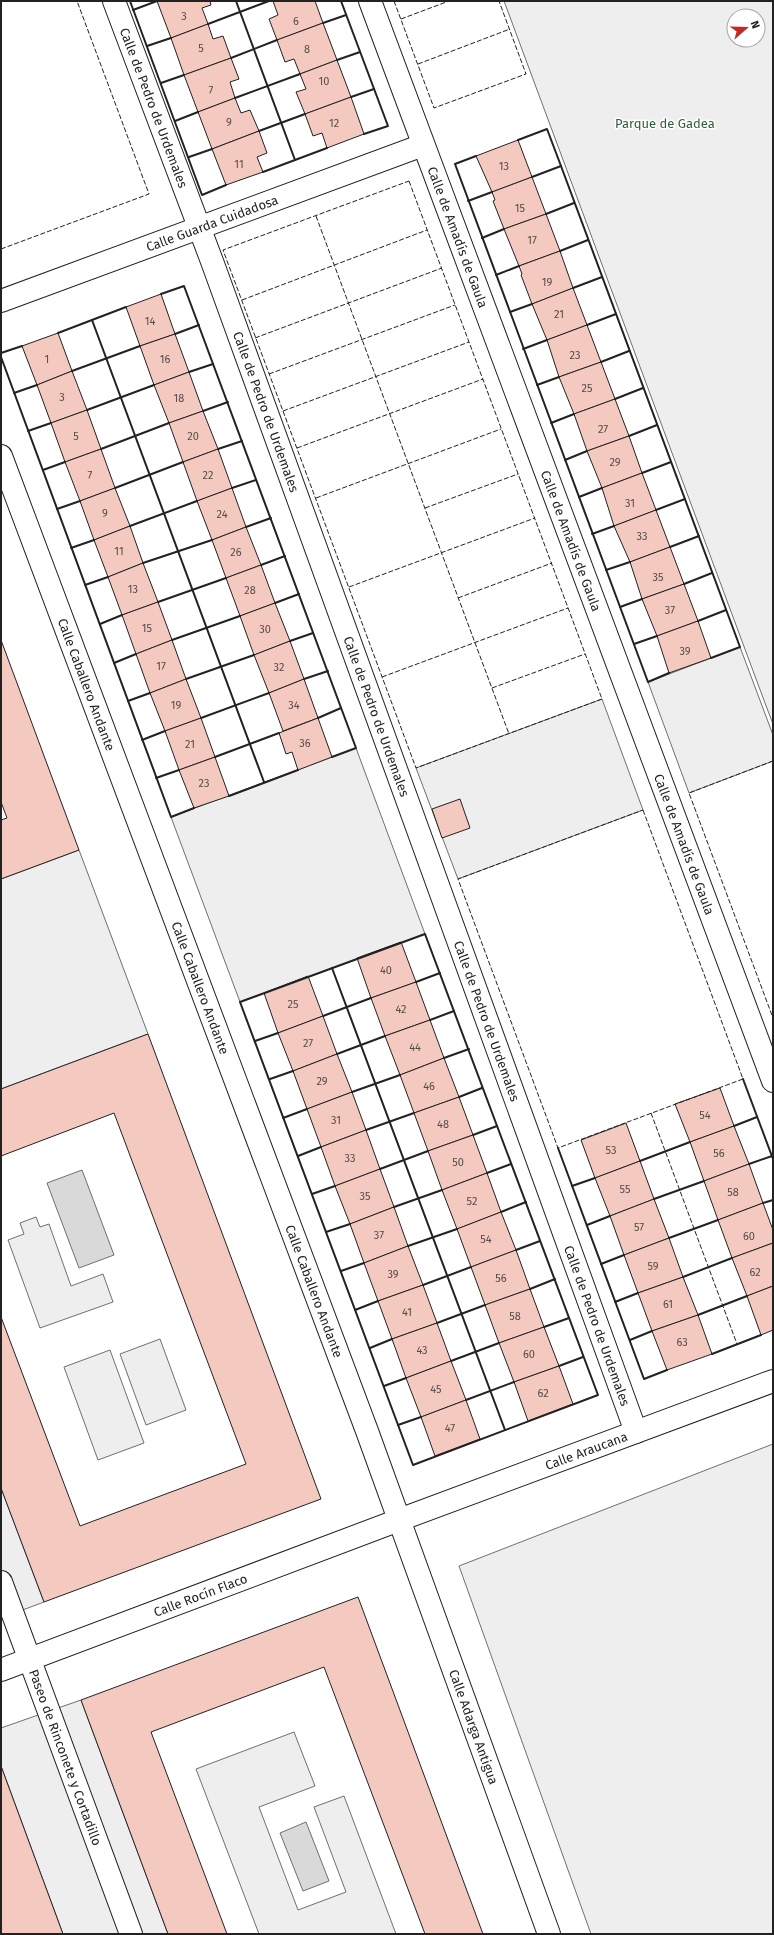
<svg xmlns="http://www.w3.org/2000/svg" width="774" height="1935" viewBox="0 0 774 1935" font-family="'Fira Sans',sans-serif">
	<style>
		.green { fill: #eee; stroke: #6f6f6f; fill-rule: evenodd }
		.water { fill: #d9d9d9; stroke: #6f6f6f }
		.building { fill: #f3c9c0; stroke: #222 }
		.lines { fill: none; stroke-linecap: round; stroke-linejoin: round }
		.pedestrian-casing { stroke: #222; stroke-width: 24 }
		.minor-casing { stroke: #222; stroke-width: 24 }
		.pedestrian { stroke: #fff; stroke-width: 22 }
		.minor { stroke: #fff; stroke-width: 22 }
		.fence { stroke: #222; stroke-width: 1; stroke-dasharray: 5 2; stroke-linecap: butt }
		.wall { stroke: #222; stroke-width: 2 }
		.labels { text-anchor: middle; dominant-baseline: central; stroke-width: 3; stroke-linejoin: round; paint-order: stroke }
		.number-label { font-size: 11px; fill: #564c4a }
		.street-label { font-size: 13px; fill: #222; stroke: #fff }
		.park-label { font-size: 13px; fill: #2f5e38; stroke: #fff }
	</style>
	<rect width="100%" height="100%" fill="#fff"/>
	<!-- green -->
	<g class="green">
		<path d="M504,1H773V724L765,703ZM734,16H758V40H734Z"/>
		<path d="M740,647L773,735V761L689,793L648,682Z"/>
		<path d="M602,699L643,810L458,879L416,768Z"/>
		<path d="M356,748L425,934L240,1002L171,817Z"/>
		<path d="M79,850L148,1034L1,1089V879Z"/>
		<path d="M36,1217L40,1227L49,1224L71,1286L103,1274L113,1302L40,1328L8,1240L24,1234L20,1223Z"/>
		<path d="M160,1339L186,1410L146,1425L120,1354Z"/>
		<path d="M110,1350L144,1443L98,1460L64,1367Z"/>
		<path d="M773,1444V1934H591L459,1566Z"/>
		<path d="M1,1488L44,1602L1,1618Z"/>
		<path d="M81,1700L168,1934H63L1,1766V1728Z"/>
		<path d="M294,1732L315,1786L259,1807L298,1910L346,1892L314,1807L344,1796L396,1934H259L196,1769Z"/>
	</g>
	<!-- water -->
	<g class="water">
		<path d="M82,1170L114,1255L79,1268L47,1183Z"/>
		<path d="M306,1822L329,1881L303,1891L280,1833Z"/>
	</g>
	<!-- building -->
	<g class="building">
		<path d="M157,1H210L211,5L202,8L208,24L171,38Z"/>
		<path d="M273,1H315L323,23L277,40L269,19L278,15Z"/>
		<path d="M323,23L337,60L300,74L294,59L285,62L277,40Z"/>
		<path d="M208,24L213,39L223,36L231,58L184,75L171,38Z"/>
		<path d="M231,58L239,79L230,82L235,98L198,112L184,75Z"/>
		<path d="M337,60L351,97L305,114L296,92L306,89L300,74Z"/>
		<path d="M351,97L364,134L327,148L322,133L313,136L305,114Z"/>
		<path d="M235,98L241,113L250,110L259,131L212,149L198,112Z"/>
		<path d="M259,131L267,153L257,157L263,172L226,185L212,149Z"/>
		<path d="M518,140L532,177L492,192L476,156Z"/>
		<path d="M532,177L546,214L504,229L493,201L495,200L492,192Z"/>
		<path d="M546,214L560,251L519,266L504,229Z"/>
		<path d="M560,251L573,288L532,304L521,275L522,274L519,266Z"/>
		<path d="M573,288L587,325L547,340L532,304Z"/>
		<path d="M161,294L175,334L140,346L126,307Z"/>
		<path d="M587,325L601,362L559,377L547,340Z"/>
		<path d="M58,333L72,371L37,385L22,346Z"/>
		<path d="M175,334L189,372L154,385L140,346Z"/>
		<path d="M601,362L615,399L574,414L559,377Z"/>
		<path d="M72,371L87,410L51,423L37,385Z"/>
		<path d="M189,372L203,411L169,423L154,385Z"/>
		<path d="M615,399L629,436L587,451L574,414Z"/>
		<path d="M87,410L101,449L65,462L51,423Z"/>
		<path d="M203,411L218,449L183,462L169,423Z"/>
		<path d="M629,436L642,473L602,488L587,451Z"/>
		<path d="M101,449L115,488L80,501L65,462Z"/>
		<path d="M218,449L232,488L197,501L183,462Z"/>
		<path d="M642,473L656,510L614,526L602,488Z"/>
		<path d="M115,488L130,526L94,540L80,501Z"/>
		<path d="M232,488L246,527L212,540L197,501Z"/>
		<path d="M656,510L670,547L630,562L614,526Z"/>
		<path d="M130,526L143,563L108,577L94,540Z"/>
		<path d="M246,527L261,565L226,578L212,540Z"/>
		<path d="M670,547L684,584L642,599L630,562Z"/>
		<path d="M143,563L158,602L122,615L108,577Z"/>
		<path d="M261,565L275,603L240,616L226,578Z"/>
		<path d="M684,584L698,621L657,636L642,599Z"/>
		<path d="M158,602L172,640L136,654L122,615Z"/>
		<path d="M275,603L290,641L254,655L240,616Z"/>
		<path d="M698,621L711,658L669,673L657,636Z"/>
		<path d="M1,640L79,850L1,879V820L7,818L1,802Z"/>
		<path d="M172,640L186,679L150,693L136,654Z"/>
		<path d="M290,641L304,679L269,693L254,655Z"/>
		<path d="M186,679L201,718L165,731L150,693Z"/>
		<path d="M304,679L318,718L283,731L269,693Z"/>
		<path d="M201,718L215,757L179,770L165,731Z"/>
		<path d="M318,718L332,757L298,770L292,752L286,754L279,733Z"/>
		<path d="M215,757L229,796L194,808L179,770Z"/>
		<path d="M460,799L470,828L442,838L432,809Z"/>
		<path d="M401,942L416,982L371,998L357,958Z"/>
		<path d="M308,976L323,1016L278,1033L264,993Z"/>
		<path d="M416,982L430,1020L385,1036L371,998Z"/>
		<path d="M323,1016L337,1054L293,1071L278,1033Z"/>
		<path d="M430,1020L444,1058L400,1075L385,1036Z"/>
		<path d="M148,1034L321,1499L44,1602L1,1488V1317L80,1526L246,1464L114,1113L1,1156V1089Z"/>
		<path d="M337,1054L352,1092L307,1109L293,1071Z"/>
		<path d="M444,1058L459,1097L414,1113L400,1075Z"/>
		<path d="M720,1088L734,1126L690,1142L675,1104Z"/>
		<path d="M352,1092L366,1130L321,1147L307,1109Z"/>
		<path d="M459,1097L473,1135L428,1151L414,1113Z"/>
		<path d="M626,1123L640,1161L595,1178L581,1140Z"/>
		<path d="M734,1126L749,1164L704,1181L690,1142Z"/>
		<path d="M366,1130L380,1169L335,1186L321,1147Z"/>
		<path d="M473,1135L487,1173L442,1190L428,1151Z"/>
		<path d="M640,1161L654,1199L610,1216L595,1178Z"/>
		<path d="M749,1164L763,1203L718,1220L704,1181Z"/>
		<path d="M380,1169L394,1207L350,1224L335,1186Z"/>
		<path d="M487,1173L501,1212L457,1229L442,1190Z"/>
		<path d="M654,1199L669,1238L624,1255L610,1216Z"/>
		<path d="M763,1203L773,1230V1243L732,1258L718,1220Z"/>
		<path d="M394,1207L408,1246L364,1263L350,1224Z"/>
		<path d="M501,1212L516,1250L471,1267L457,1229Z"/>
		<path d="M669,1238L683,1277L638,1293L624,1255Z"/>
		<path d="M773,1243V1286L747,1296L732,1258Z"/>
		<path d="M408,1246L423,1285L378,1301L364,1263Z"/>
		<path d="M516,1250L530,1289L485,1305L471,1267Z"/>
		<path d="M683,1277L698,1315L652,1331L638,1293Z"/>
		<path d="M423,1285L437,1323L392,1339L378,1301Z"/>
		<path d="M773,1286V1330L761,1335L747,1296Z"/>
		<path d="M530,1289L544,1327L499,1343L485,1305Z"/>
		<path d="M698,1315L712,1354L667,1370L652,1331Z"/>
		<path d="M437,1323L451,1361L406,1378L392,1339Z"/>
		<path d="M544,1327L559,1366L514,1382L499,1343Z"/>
		<path d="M451,1361L466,1400L421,1417L406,1378Z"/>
		<path d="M559,1366L573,1404L528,1421L514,1382Z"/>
		<path d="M466,1400L480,1439L435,1456L421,1417Z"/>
		<path d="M358,1597L483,1934H425L324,1667L151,1732L227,1934H168L81,1700Z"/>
		<path d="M1,1766L63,1934H1Z"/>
	</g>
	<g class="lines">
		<defs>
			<g id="pedestrian">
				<path id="s1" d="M1,1582L131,1934"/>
			</g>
			<g id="minor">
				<path id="s2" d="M114,1L213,264L636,1432"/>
				<path id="s3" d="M370,1L773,1081"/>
				<path id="s4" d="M1,301L423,145"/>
				<path id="s5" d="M1,456L367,1431L549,1934"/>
				<path id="s6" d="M1,1670L399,1520L773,1381"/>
			</g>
		</defs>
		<!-- pedestrian casing -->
		<use href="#pedestrian" class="pedestrian-casing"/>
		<!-- minor casing -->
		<use href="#minor" class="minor-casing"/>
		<!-- pedestrian -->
		<use href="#pedestrian" class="pedestrian"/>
		<!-- minor -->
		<use href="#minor" class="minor"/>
		<!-- fence -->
		<g class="fence">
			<path d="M394,1L434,108L526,74L499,1"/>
			<path d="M401,19L449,1"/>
			<path d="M418,64L510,29"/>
			<path d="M409,181L602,699L416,768L223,250Z"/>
			<path d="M316,216L509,734"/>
			<path d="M1,249L149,194L77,1"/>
			<path d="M242,300L427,230"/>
			<path d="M255,338L442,268"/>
			<path d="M269,374L455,305"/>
			<path d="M283,411L469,342"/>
			<path d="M297,448L483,379"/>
			<path d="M316,498L501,429"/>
			<path d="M425,508L518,474"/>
			<path d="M349,587L535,518"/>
			<path d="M458,598L552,563"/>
			<path d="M382,677L568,608"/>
			<path d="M492,688L585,654"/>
			<path d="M773,761L689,793L773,1018"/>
			<path d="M643,810L743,1079L558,1148L458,879Z"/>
			<path d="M651,1113L737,1344"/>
		</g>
		<!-- wall -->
		<g class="wall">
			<path d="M130,1L202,195L226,185"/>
			<path d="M236,1L295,160"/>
			<path d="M341,1L388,126L364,134"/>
			<path d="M133,10L157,1"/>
			<path d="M323,23L346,15"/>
			<path d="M208,24L269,1"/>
			<path d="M147,46L171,38"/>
			<path d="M231,58L277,40"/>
			<path d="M337,60L360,52"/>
			<path d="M161,83L184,75"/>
			<path d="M351,97L374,89"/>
			<path d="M235,98L300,74"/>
			<path d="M175,121L198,112"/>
			<path d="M259,131L305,114"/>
			<path d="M518,140L547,129L561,166L740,647L711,658"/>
			<path d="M476,156L455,164L648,682L669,673"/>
			<path d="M189,157L212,149"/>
			<path d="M263,172L327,148"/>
			<path d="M532,177L561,166"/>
			<path d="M468,201L492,192"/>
			<path d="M546,214L574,203"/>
			<path d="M482,238L504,229"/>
			<path d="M560,251L588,240"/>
			<path d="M496,275L519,266"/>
			<path d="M573,288L602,277"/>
			<path d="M161,294L184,286L356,748L332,757"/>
			<path d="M510,312L532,304"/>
			<path d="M92,320L264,782"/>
			<path d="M587,325L616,314"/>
			<path d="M58,333L126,307"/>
			<path d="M175,334L199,325"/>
			<path d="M523,349L547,340"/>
			<path d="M1,353L22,346"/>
			<path d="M1,357L171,817L194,808"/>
			<path d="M601,362L629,351"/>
			<path d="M72,371L140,346"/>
			<path d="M189,372L213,364"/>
			<path d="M537,385L559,377"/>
			<path d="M14,393L37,385"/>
			<path d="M615,399L643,388"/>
			<path d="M87,410L154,385"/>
			<path d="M203,411L228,402"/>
			<path d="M551,423L574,414"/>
			<path d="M28,431L51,423"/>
			<path d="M629,436L657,425"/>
			<path d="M101,449L169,423"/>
			<path d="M218,449L242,441"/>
			<path d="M565,460L587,451"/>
			<path d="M43,470L65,462"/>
			<path d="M642,473L671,462"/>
			<path d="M115,488L183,462"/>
			<path d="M232,488L256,480"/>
			<path d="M579,497L602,488"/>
			<path d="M57,509L80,501"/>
			<path d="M656,510L685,499"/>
			<path d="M130,526L197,501"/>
			<path d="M246,527L271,518"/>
			<path d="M592,534L614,526"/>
			<path d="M670,547L699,536"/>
			<path d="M71,548L94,540"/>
			<path d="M143,563L212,540"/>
			<path d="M261,565L285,556"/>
			<path d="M606,570L630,562"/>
			<path d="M684,584L712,573"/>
			<path d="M85,585L108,577"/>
			<path d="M158,602L226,578"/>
			<path d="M275,603L299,594"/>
			<path d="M620,607L642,599"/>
			<path d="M698,621L726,610"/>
			<path d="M100,624L122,615"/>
			<path d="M172,640L240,616"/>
			<path d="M290,641L313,633"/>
			<path d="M634,644L657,636"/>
			<path d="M114,663L136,654"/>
			<path d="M186,679L254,655"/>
			<path d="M304,679L328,671"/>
			<path d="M128,701L150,693"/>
			<path d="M201,718L269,693"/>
			<path d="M318,718L341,708"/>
			<path d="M142,740L165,731"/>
			<path d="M215,757L279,733"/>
			<path d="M156,778L179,770"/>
			<path d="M229,796L298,770"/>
			<path d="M425,934L598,1395L413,1465L240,1002Z"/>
			<path d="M332,968L505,1430"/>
			<path d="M416,982L440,973"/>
			<path d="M323,1016L371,998"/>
			<path d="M430,1020L454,1011"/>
			<path d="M255,1041L278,1033"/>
			<path d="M337,1054L385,1036"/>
			<path d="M444,1058L469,1049"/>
			<path d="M270,1079L293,1071"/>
			<path d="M743,1079L773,1159"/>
			<path d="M352,1092L400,1075"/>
			<path d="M459,1097L482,1088"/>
			<path d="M283,1118L307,1109"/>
			<path d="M734,1126L757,1117"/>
			<path d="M366,1130L414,1113"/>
			<path d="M473,1135L497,1126"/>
			<path d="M558,1148L644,1379L667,1370"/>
			<path d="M298,1156L321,1147"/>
			<path d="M640,1161L690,1142"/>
			<path d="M749,1164L772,1156"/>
			<path d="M380,1169L428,1151"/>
			<path d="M487,1173L511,1164"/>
			<path d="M572,1186L595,1178"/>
			<path d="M312,1194L335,1186"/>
			<path d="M654,1199L704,1181"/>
			<path d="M763,1203L773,1200"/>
			<path d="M394,1207L442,1190"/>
			<path d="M501,1212L526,1202"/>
			<path d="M587,1225L610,1216"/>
			<path d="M326,1232L350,1224"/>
			<path d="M669,1238L718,1220"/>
			<path d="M408,1246L457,1229"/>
			<path d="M516,1250L540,1241"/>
			<path d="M601,1264L624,1255"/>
			<path d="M341,1271L364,1263"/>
			<path d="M683,1277L732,1258"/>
			<path d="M423,1285L471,1267"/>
			<path d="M530,1289L555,1279"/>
			<path d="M615,1302L638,1293"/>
			<path d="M355,1310L378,1301"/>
			<path d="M698,1315L747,1296"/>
			<path d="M437,1323L485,1305"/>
			<path d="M544,1327L569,1318"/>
			<path d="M630,1340L652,1331"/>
			<path d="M370,1348L392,1339"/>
			<path d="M712,1354L761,1335"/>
			<path d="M451,1361L499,1343"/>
			<path d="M559,1366L583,1357"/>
			<path d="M384,1386L406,1378"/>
			<path d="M466,1400L514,1382"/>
			<path d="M398,1425L421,1417"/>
		</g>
	</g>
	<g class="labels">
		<!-- number labels -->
		<g class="number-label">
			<text x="184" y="16">3</text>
			<text x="296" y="21">6</text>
			<text x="201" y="48">5</text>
			<text x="307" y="49">8</text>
			<text x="324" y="81">10</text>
			<text x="211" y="90">7</text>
			<text x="229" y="122">9</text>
			<text x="334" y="123">12</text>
			<text x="239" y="164">11</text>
			<text x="504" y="166">13</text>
			<text x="520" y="208">15</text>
			<text x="532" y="240">17</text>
			<text x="547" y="282">19</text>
			<text x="559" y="314">21</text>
			<text x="150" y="321">14</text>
			<text x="575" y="355">23</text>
			<text x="47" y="359">1</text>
			<text x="165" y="359">16</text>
			<text x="587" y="388">25</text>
			<text x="62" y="397">3</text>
			<text x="179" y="398">18</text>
			<text x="603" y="429">27</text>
			<text x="76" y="436">5</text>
			<text x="193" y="436">20</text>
			<text x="615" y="462">29</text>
			<text x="90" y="475">7</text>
			<text x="208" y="475">22</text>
			<text x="630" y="503">31</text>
			<text x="105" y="513">9</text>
			<text x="222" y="514">24</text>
			<text x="642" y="536">33</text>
			<text x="119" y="551">11</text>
			<text x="236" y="552">26</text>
			<text x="658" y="577">35</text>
			<text x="133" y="589">13</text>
			<text x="250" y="590">28</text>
			<text x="670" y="610">37</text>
			<text x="147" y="628">15</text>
			<text x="265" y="629">30</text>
			<text x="685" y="651">39</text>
			<text x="161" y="666">17</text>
			<text x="279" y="667">32</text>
			<text x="176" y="705">19</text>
			<text x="294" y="705">34</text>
			<text x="305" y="743">36</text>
			<text x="190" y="744">21</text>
			<text x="204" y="783">23</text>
			<text x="386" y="970">40</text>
			<text x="293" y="1004">25</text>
			<text x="401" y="1009">42</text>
			<text x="308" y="1043">27</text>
			<text x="415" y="1047">44</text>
			<text x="322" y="1081">29</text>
			<text x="429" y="1086">46</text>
			<text x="705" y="1115">54</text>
			<text x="336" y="1120">31</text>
			<text x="443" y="1124">48</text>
			<text x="611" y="1150">53</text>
			<text x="719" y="1153">56</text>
			<text x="350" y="1158">33</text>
			<text x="458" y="1162">50</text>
			<text x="625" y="1189">55</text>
			<text x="733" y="1192">58</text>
			<text x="365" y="1196">35</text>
			<text x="472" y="1201">52</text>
			<text x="639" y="1227">57</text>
			<text x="379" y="1235">37</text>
			<text x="749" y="1236">60</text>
			<text x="486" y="1239">54</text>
			<text x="653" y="1266">59</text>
			<text x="755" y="1272">62</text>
			<text x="393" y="1274">39</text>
			<text x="501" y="1278">56</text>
			<text x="668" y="1304">61</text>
			<text x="407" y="1312">41</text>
			<text x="515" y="1316">58</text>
			<text x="682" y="1342">63</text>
			<text x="422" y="1350">43</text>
			<text x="529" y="1354">60</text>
			<text x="436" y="1389">45</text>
			<text x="543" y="1393">62</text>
			<text x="450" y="1428">47</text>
		</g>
		<!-- street labels -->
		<g class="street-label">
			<text stroke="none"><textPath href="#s2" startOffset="114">Calle de Pedro de Urdemales</textPath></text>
			<text stroke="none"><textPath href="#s4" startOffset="225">Calle Guarda Cuidadosa</textPath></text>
			<text stroke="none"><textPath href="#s3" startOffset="252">Calle de Amadís de Gaula</textPath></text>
			<text stroke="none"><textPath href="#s2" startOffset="438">Calle de Pedro de Urdemales</textPath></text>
			<text stroke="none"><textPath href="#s3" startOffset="576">Calle de Amadís de Gaula</textPath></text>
			<text stroke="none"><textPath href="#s5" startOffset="244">Calle Caballero Andante</textPath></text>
			<text stroke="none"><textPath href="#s2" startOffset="762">Calle de Pedro de Urdemales</textPath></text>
			<text stroke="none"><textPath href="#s3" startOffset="900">Calle de Amadís de Gaula</textPath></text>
			<text stroke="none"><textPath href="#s5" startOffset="568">Calle Caballero Andante</textPath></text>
			<text stroke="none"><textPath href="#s2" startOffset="1086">Calle de Pedro de Urdemales</textPath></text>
			<text stroke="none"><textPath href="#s5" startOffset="892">Calle Caballero Andante</textPath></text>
			<text stroke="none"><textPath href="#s2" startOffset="1410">Calle de Pedro de Urdemales</textPath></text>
			<text stroke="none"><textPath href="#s6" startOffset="625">Calle Araucana</textPath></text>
			<text stroke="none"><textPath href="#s6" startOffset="213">Calle Rocín Flaco</textPath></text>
			<text stroke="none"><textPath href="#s5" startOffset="1356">Calle Adarga Antigua</textPath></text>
			<text stroke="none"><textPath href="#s1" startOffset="187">Paseo de Rinconete y Cortadillo</textPath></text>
		</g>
		<!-- park labels -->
		<g class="park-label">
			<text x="665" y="123">Parque de Gadea</text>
		</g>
	</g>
	<!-- border -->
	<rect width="774" height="1935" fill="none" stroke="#222222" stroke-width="4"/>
	<!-- north arrow -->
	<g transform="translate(746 28) rotate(70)"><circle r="19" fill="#ffffff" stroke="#a7a7a7"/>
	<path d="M0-3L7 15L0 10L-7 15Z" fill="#c62828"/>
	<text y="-6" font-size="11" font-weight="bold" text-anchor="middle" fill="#222222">N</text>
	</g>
</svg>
